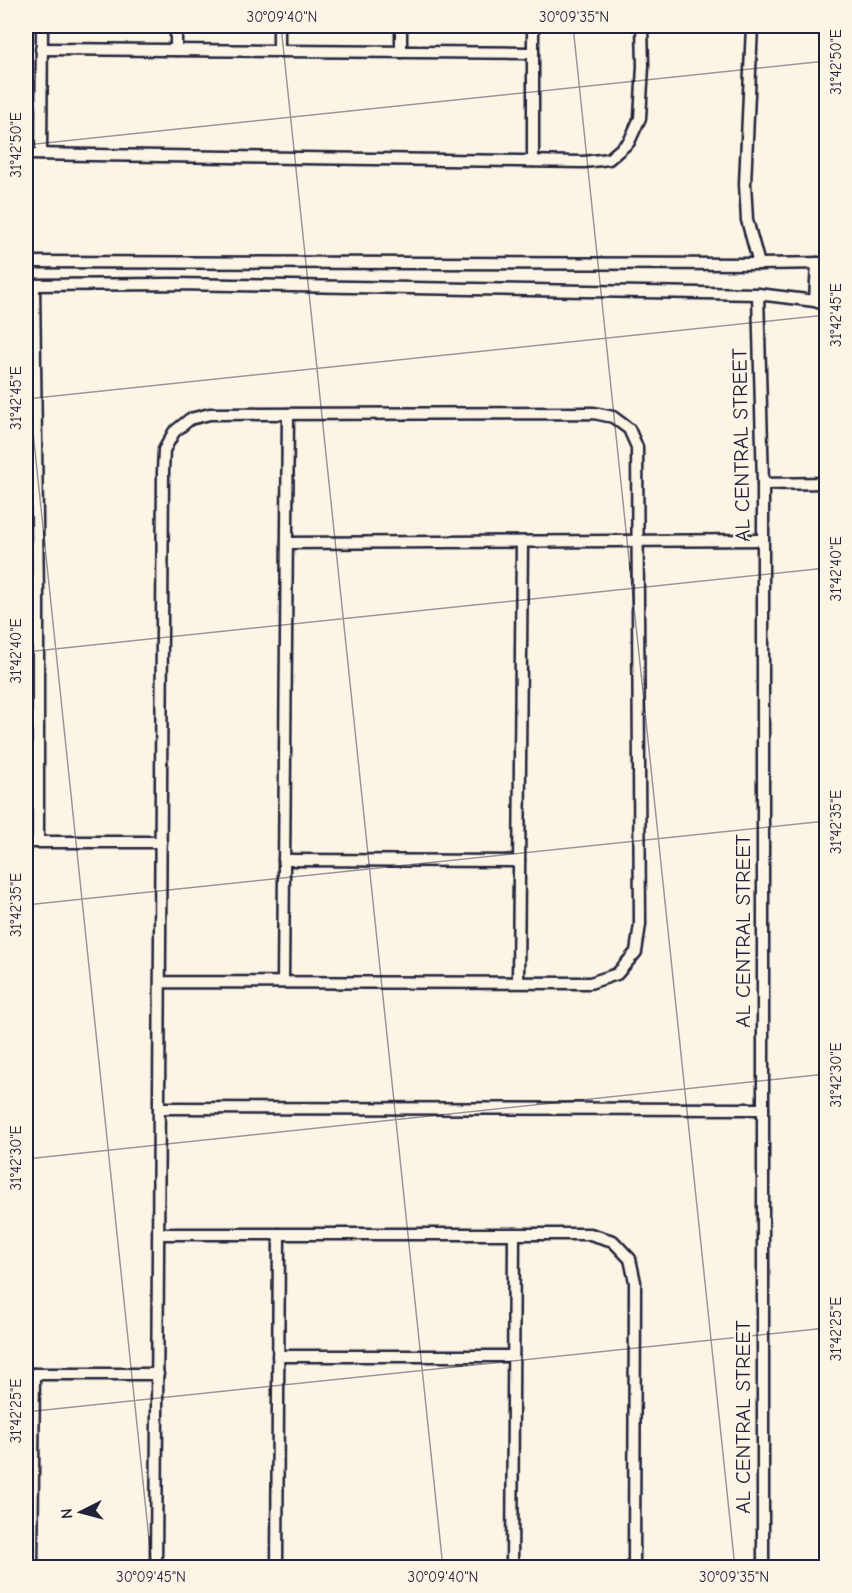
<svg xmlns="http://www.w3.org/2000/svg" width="852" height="1593" viewBox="0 0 852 1593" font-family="'Comic Neue',sans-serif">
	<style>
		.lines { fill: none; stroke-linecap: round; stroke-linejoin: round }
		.street-casing { stroke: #22223b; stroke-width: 15 }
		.street { stroke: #fcf5e5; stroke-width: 10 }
		.ticks { fill: none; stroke: #22223b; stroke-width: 1.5; stroke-opacity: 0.45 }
		.labels { text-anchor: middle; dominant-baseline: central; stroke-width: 4.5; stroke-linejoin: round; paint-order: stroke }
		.street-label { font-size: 21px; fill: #22223b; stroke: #fcf5e5 }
		.neatline { fill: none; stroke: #22223b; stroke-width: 2 }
		.ticks-label { font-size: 15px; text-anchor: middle; fill: #22223b }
	</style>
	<rect width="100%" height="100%" fill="#fcf5e5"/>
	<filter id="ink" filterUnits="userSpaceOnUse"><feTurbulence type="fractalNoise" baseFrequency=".0167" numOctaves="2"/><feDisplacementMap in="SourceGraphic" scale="12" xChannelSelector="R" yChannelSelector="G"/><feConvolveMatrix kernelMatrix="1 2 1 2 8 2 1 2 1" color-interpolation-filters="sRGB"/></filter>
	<g filter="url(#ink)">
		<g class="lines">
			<defs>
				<g id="street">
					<path d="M401,26V52"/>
					<path d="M533,26V161"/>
					<path d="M752,26L745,184L747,220L759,264"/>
					<path d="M41,49L533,53"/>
					<path d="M176,50V26"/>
					<path d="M279,50V26"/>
					<path d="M26,154L584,162L609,159L629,142L640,118L643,66L642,26"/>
					<path d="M41,154L42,26"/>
					<path d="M26,262L759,264L826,263"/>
					<path d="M26,285L175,284L758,294L815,301L826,305"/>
					<path d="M34,285L38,598V842"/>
					<path d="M758,294L763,484V1568"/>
					<path d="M815,301L817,263"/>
					<path d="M763,484L826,483"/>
					<path d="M287,543L763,540"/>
					<path d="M26,842H161"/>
					<path d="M284,860L519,861"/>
					<path d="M283,982L288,414"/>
					<path d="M518,982L522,542"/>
					<path d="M159,1108L763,1109"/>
					<path d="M159,1234H590L613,1241L630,1259L635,1282L634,1568"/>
					<path d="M278,1356H513"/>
					<path d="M26,1374H158"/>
					<path d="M32,1568L34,1374"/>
					<path d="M156,1568L163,471L164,450L174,432L190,419L210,414L594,413L613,417L629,429L637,447L640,924L636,952L617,974L590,983L160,982"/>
					<path d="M277,1568L279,1234"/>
					<path d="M512,1568L514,1234"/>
				</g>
			</defs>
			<!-- street casing -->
			<use href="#street" class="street-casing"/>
			<!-- street -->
			<use href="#street" class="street"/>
		</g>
	</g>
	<!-- ticks -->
	<path class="ticks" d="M281,26L443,1568M573,26L735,1568M26,145L826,61M26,365L152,1568M26,399L826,315M26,652L826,568M26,905L826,821M26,1159L826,1074M26,1412L826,1328"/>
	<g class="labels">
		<!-- street labels -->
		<g class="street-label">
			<text transform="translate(741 445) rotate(-91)">AL CENTRAL STREET</text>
			<text transform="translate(743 931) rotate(-90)">AL CENTRAL STREET</text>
			<text transform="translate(743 1417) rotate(-90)">AL CENTRAL STREET</text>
		</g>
	</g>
	<!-- margin -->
	<rect width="852" height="1593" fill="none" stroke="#fcf5e5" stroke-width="66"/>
	<!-- north arrow -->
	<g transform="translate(81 1512) rotate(264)" stroke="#fcf5e5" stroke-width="4.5" paint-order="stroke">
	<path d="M0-4.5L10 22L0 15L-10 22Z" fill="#22223b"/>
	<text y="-9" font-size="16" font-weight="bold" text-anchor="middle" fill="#22223b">N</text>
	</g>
	<rect x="33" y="33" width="786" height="1527" class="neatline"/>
	<g class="ticks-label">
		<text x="282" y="22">30°09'40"N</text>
		<text x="574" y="22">30°09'35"N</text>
		<text transform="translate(836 62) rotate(-90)" y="5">31°42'50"E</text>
		<text transform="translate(16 145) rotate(-90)" y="5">31°42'50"E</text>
		<text transform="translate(836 315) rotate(-90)" y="5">31°42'45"E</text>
		<text transform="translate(16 398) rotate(-90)" y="5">31°42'45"E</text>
		<text transform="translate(836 569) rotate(-90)" y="5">31°42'40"E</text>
		<text transform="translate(16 651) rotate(-90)" y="5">31°42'40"E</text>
		<text transform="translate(836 822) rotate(-90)" y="5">31°42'35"E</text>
		<text transform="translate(16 905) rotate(-90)" y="5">31°42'35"E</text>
		<text transform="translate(836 1075) rotate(-90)" y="5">31°42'30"E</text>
		<text transform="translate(16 1158) rotate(-90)" y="5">31°42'30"E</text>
		<text transform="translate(836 1329) rotate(-90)" y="5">31°42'25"E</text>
		<text transform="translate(16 1411) rotate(-90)" y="5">31°42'25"E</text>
		<text x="151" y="1582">30°09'45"N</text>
		<text x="443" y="1582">30°09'40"N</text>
		<text x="734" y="1582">30°09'35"N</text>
	</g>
</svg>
